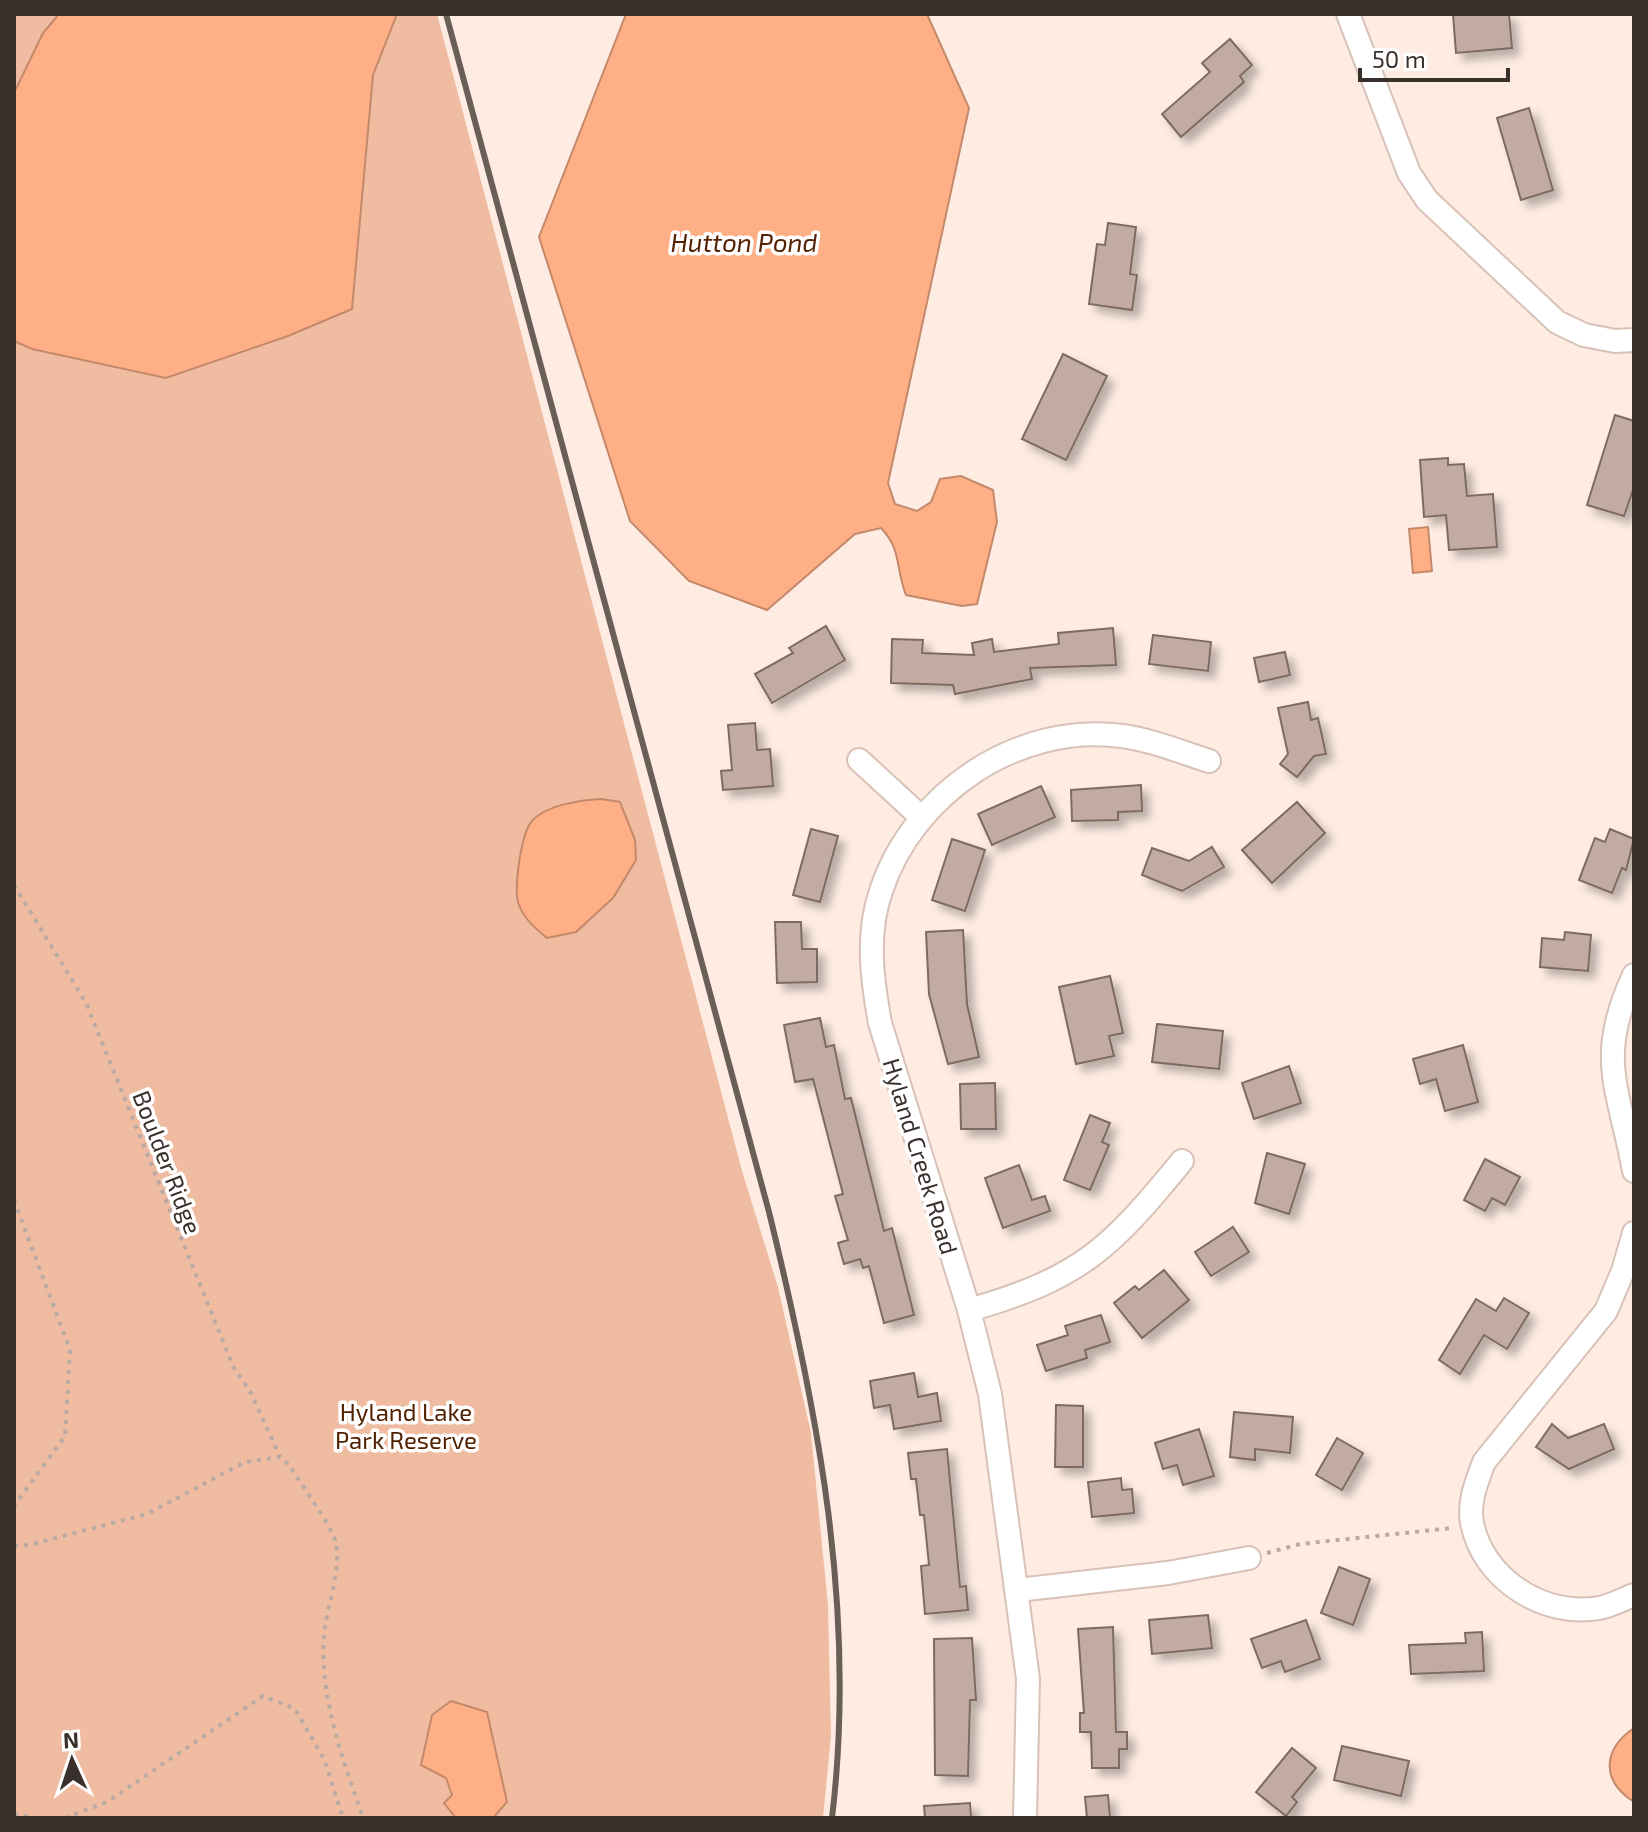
<svg xmlns="http://www.w3.org/2000/svg" width="1648" height="1832" viewBox="0 0 1648 1832" font-family="'Exo 2',sans-serif">
	<style>
		.green { fill: #efbba1 }
		.water { fill: #ffaf86; stroke: #c4896b; stroke-width: 2 }
		.building { fill: #c2aca2; stroke: #7e6b61; stroke-width: 2; filter: url(#shadow) }
		.lines { fill: none; stroke-linecap: round; stroke-linejoin: round }
		.minor-casing { stroke: #d8c2b7; stroke-width: 26 }
		.path { stroke: #b9aaa3; stroke-width: 4; stroke-dasharray: 4 6; stroke-linecap: butt }
		.minor { stroke: #fff; stroke-width: 22 }
		.rail { stroke: #695e58; stroke-width: 6 }
		.labels { text-anchor: middle; dominant-baseline: central; stroke-width: 7; stroke-linejoin: round; paint-order: stroke }
		.street-label { font-size: 24px; fill: #39302c; stroke: #fff }
		.park-label { font-size: 24px; fill: #502001; stroke: #fff }
		.water-label { font-size: 26px; font-style: italic; fill: #542304; stroke: #fff }
	</style>
	<defs>
		<filter id="shadow"><feDropShadow dx="7" dy="7" stdDeviation="4" flood-color="#0004"/></filter>
	</defs>
	<rect width="100%" height="100%" fill="#feece3"/>
	<!-- green -->
	<path class="green" d="M14,14H437L742,1171L778,1287L811,1433L828,1605L831,1736L823,1818H14Z"/>
	<!-- water -->
	<g class="water">
		<path d="M59,14H397L373,75L352,309L288,336L166,378L32,349L14,341V93L43,33Z"/>
		<path d="M626,14H927L969,108L888,483L895,504L917,511L931,502L940,479L961,476L993,490L997,522L977,604L962,606L906,595C895,567 902,550 881,528L855,534L767,610L689,581L630,521L539,237Z"/>
		<path d="M1428,527L1432,571L1413,573L1409,529Z"/>
		<path d="M601,799L620,802L635,840L636,860L613,898L576,932L547,938C536,929 524,919 519,905C513,891 521,833 532,821C546,805 581,800 601,799Z"/>
		<path d="M451,1701L487,1712L507,1802L493,1818H456L444,1803L452,1795L446,1778L421,1765L432,1715Z"/>
		<path d="M1634,1728V1802C1601,1781 1602,1750 1634,1728Z"/>
	</g>
	<!-- building -->
	<g class="building">
		<path d="M1453,14H1509L1512,48L1456,53Z"/>
		<path d="M1230,39L1252,65L1240,76L1244,82L1181,137L1162,114L1210,72L1202,63Z"/>
		<path d="M1529,108L1553,190L1521,200L1497,118Z"/>
		<path d="M1108,223L1136,227L1130,274L1137,275L1132,310L1089,304L1097,244L1105,245Z"/>
		<path d="M1063,354L1107,376L1066,460L1022,439Z"/>
		<path d="M1615,415L1634,421V487L1624,516L1587,505Z"/>
		<path d="M1448,458V465L1464,464L1467,496L1493,494L1497,547L1449,550L1446,515L1424,517L1420,460Z"/>
		<path d="M826,626L845,660L772,703L755,674L793,653L789,648Z"/>
		<path d="M1113,628L1116,665L1030,668L1032,679L955,694L953,685L891,683L892,639L923,640L922,653L974,655L972,643L992,639L994,652L1059,644L1058,633Z"/>
		<path d="M1153,635L1211,642L1208,671L1149,664Z"/>
		<path d="M1285,652L1290,675L1259,682L1254,658Z"/>
		<path d="M1308,702L1311,720L1318,718L1326,754L1314,756L1297,777L1280,764L1288,754L1278,708Z"/>
		<path d="M755,723L757,750L770,749L773,786L723,790L721,771L732,770L728,725Z"/>
		<path d="M1141,785L1142,811L1118,812V820L1072,821L1071,790Z"/>
		<path d="M1041,786L1055,817L992,845L978,814Z"/>
		<path d="M1297,802L1325,833L1272,883L1242,850Z"/>
		<path d="M811,829L838,836L820,902L793,895Z"/>
		<path d="M1610,829L1634,839L1626,870L1622,868L1612,893L1579,880L1595,838L1605,842Z"/>
		<path d="M952,839L985,850L965,911L932,900Z"/>
		<path d="M1212,847L1224,867L1182,891L1142,875L1152,848L1189,861Z"/>
		<path d="M775,922H801L802,949H817V982L777,983Z"/>
		<path d="M963,930L967,1004L979,1057L948,1064L929,994L926,932Z"/>
		<path d="M1565,932L1591,935L1588,971L1540,967L1542,938L1564,940Z"/>
		<path d="M1110,976L1123,1033L1109,1036L1114,1056L1076,1064L1059,987Z"/>
		<path d="M820,1018L826,1047L834,1045L845,1099L851,1098L884,1231L892,1228L914,1315L884,1323L869,1266L863,1268L860,1259L844,1264L838,1243L848,1240L835,1196L843,1194L813,1079L795,1082L784,1025Z"/>
		<path d="M1157,1024L1223,1031L1219,1069L1152,1062Z"/>
		<path d="M1463,1045L1478,1102L1445,1111L1436,1079L1420,1084L1413,1059Z"/>
		<path d="M1289,1066L1301,1103L1254,1119L1242,1083Z"/>
		<path d="M995,1083L996,1129H961L960,1084Z"/>
		<path d="M1090,1115L1110,1123L1102,1142L1109,1145L1090,1190L1064,1180Z"/>
		<path d="M1267,1153L1305,1164L1289,1214L1255,1203Z"/>
		<path d="M1485,1159L1520,1177L1505,1205L1492,1198L1485,1211L1464,1200Z"/>
		<path d="M1019,1165L1032,1200L1045,1196L1050,1211L1003,1228L985,1178Z"/>
		<path d="M1233,1227L1249,1252L1211,1276L1195,1252Z"/>
		<path d="M1164,1270L1189,1300L1142,1338L1114,1303L1135,1286L1139,1290Z"/>
		<path d="M1504,1298L1529,1313L1507,1349L1484,1335L1460,1374L1439,1360L1476,1299L1496,1311Z"/>
		<path d="M1101,1315L1110,1342L1085,1350L1087,1358L1046,1371L1037,1345L1068,1335L1065,1326Z"/>
		<path d="M914,1373L918,1397L937,1393L941,1421L894,1429L890,1405L874,1408L870,1381Z"/>
		<path d="M1056,1405L1083,1406V1467H1055Z"/>
		<path d="M1234,1412L1293,1417L1290,1453L1255,1449V1460L1230,1457Z"/>
		<path d="M1552,1424L1568,1438L1604,1424L1614,1449L1569,1469L1536,1447Z"/>
		<path d="M1199,1429L1214,1476L1183,1485L1177,1465L1163,1469L1155,1443Z"/>
		<path d="M1337,1438L1363,1453L1342,1490L1316,1475Z"/>
		<path d="M947,1449L960,1587L966,1586L968,1610L925,1614L921,1566L929,1565L924,1515H920L916,1479H911L908,1453Z"/>
		<path d="M1121,1478L1122,1490L1132,1489L1134,1513L1092,1517L1088,1482Z"/>
		<path d="M1339,1567L1370,1579L1353,1625L1321,1613Z"/>
		<path d="M1208,1615L1212,1648L1152,1654L1149,1620Z"/>
		<path d="M1306,1620L1320,1659L1285,1672L1281,1661L1262,1668L1251,1639Z"/>
		<path d="M1113,1627L1116,1732H1127V1749H1119V1768H1092L1091,1732H1080V1713H1084L1078,1629Z"/>
		<path d="M1482,1632L1484,1671L1411,1674L1409,1645L1466,1643L1465,1633Z"/>
		<path d="M972,1638L976,1700H970L968,1776L935,1775L934,1639Z"/>
		<path d="M1342,1746L1409,1761L1401,1796L1334,1780Z"/>
		<path d="M1292,1748L1316,1768L1292,1797L1297,1802L1286,1816L1256,1792Z"/>
		<path d="M1108,1795L1110,1818H1087L1085,1797Z"/>
		<path d="M970,1803L971,1818H925L924,1806Z"/>
	</g>
	<g class="lines">
		<defs>
			<g id="minor">
				<path d="M1348,14L1409,173L1427,200L1557,322L1584,335L1615,341L1634,340"/>
				<path d="M859,760L921,817"/>
				<path d="M1634,975C1595,1059 1619,1088 1634,1171"/>
				<path d="M1634,1233L1623,1271L1606,1311L1484,1462C1477,1481 1468,1502 1472,1523C1483,1579 1544,1618 1599,1608C1611,1606 1623,1599 1634,1595"/>
				<path d="M969,1310C1081,1278 1110,1249 1182,1161"/>
				<path d="M1018,1590L1168,1573L1249,1558"/>
				<path d="M1025,1818L1028,1679L990,1394L969,1310L880,1023C872,979 866,934 881,891C913,793 1018,722 1122,736C1152,740 1181,752 1209,761"/>
			</g>
		</defs>
		<!-- minor casing -->
		<use href="#minor" class="minor-casing"/>
		<!-- path -->
		<g class="path">
			<path d="M14,885L86,1003L233,1366L251,1393L280,1457"/>
			<path d="M14,1200L70,1350L65,1436L14,1506"/>
			<path d="M14,1546L33,1544L147,1514L245,1462L280,1457L289,1465C299,1481 333,1528 336,1543C341,1574 327,1604 324,1634C319,1697 343,1760 363,1818"/>
			<path d="M1267,1553L1300,1544L1452,1528"/>
			<path d="M14,1814L33,1818"/>
			<path d="M65,1818L107,1802L263,1696L295,1709L324,1759L343,1818"/>
		</g>
		<!-- minor -->
		<use href="#minor" class="minor"/>
		<!-- rail -->
		<path class="rail" d="M446,14L769,1212C818,1412 857,1611 832,1818"/>
	</g>
	<g class="labels">
		<!-- street labels -->
		<g class="street-label">
			<text transform="translate(921 1156) rotate(73)">Hyland Creek Road</text>
			<text transform="translate(168 1162) rotate(69)">Boulder Ridge</text>
		</g>
		<!-- park labels -->
		<g class="park-label">
			<text x="406" y="1411">Hyland Lake<tspan x="406" dy="28">Park Reserve</tspan></text>
		</g>
		<!-- water labels -->
		<g class="water-label">
			<text x="744" y="241">Hutton Pond</text>
		</g>
	</g>
	<!-- border -->
	<rect width="1648" height="1832" fill="none" stroke="#39302c" stroke-width="32"/>
	<!-- north arrow -->
	<g transform="translate(72 1760) rotate(357)" stroke="#ffffff" stroke-width="6" paint-order="stroke">
	<path d="M0-6L14 30L0 20L-14 30Z" fill="#39302c"/>
	<text y="-12" font-size="22" font-weight="bold" text-anchor="middle" fill="#39302c">N</text>
	</g>
	<!-- scale -->
	<path d="M1360 68v12h148v-12" fill="none" stroke="#39302c" stroke-width="4"/>
	<text x="1372" y="68" font-size="24" fill="#39302c" stroke="#ffffff" stroke-width="6" paint-order="stroke">50 m</text>
</svg>
